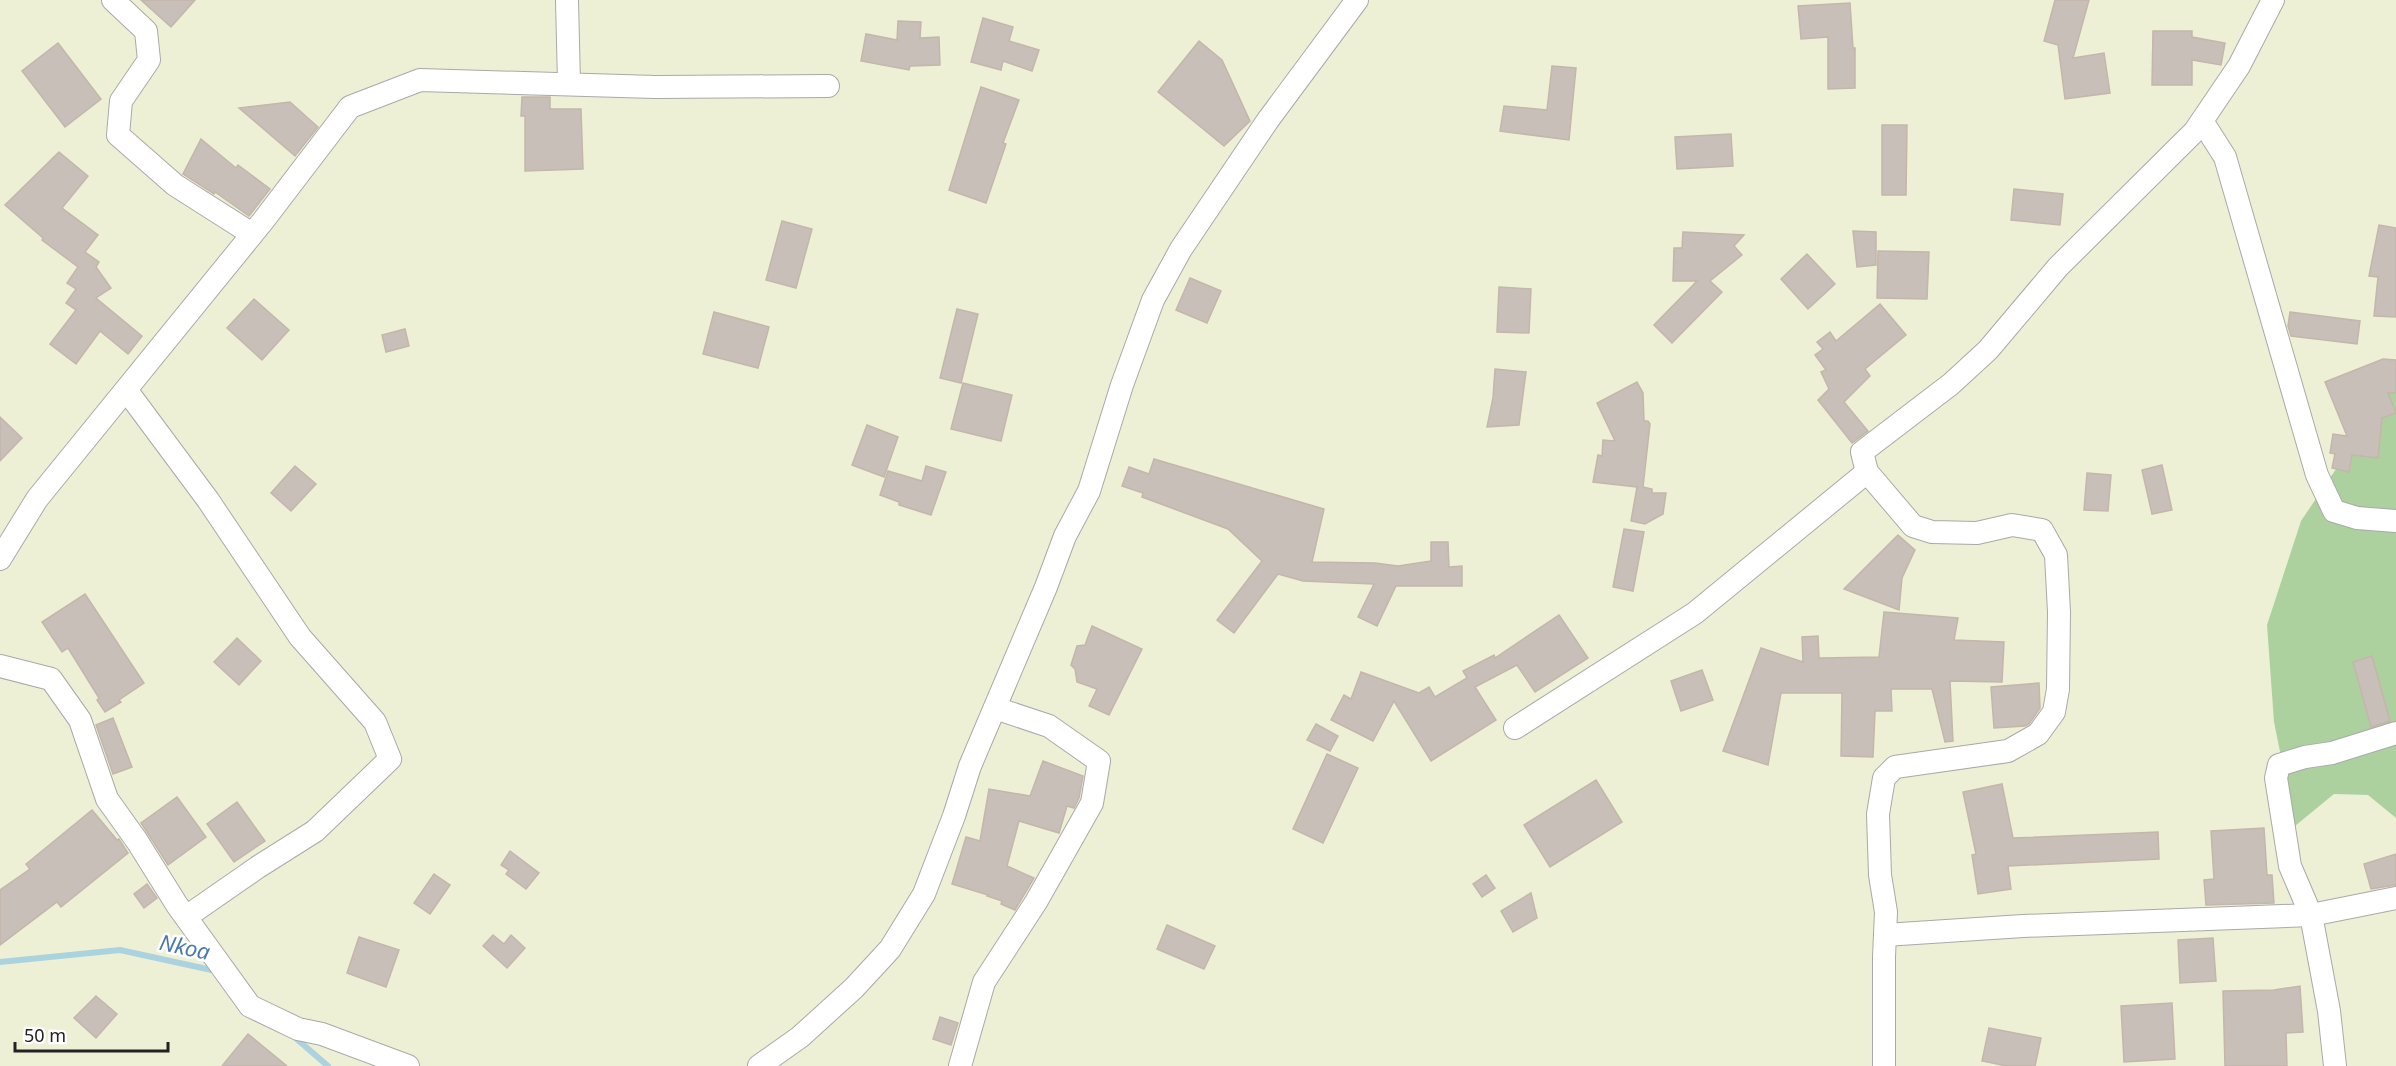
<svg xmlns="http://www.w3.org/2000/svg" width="2396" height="1066" viewBox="0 0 2396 1066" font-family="'Noto Sans',sans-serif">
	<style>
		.farmland { fill: #eef0d5 }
		.forest { fill: #add19e }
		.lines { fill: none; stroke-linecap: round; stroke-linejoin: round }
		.stream { stroke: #aad3df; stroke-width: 6 }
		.building { fill: #c7bfb8; stroke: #c4b6ab; stroke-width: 1.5 }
		.minor-casing { stroke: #a9a9a9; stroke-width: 24 }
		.minor { stroke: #fff; stroke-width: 22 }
		.labels { text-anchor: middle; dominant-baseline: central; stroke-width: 5; stroke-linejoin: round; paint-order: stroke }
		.water-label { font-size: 22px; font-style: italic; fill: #4a7aab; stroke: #fff }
	</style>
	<rect width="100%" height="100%" fill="#f2efe9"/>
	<!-- farmland -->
	<path class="farmland" d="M0,0H2396V380L2267,625L2274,722L2294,825L2334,794L2368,795L2396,818V1066H0Z"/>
	<!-- forest -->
	<path class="forest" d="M2396,380V818L2368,795L2334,794L2295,826L2274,722L2267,625L2301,521Z"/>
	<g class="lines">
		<!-- stream -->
		<g class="stream">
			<path d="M0,962L120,950L216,971"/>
			<path d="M292,1035L328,1066"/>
		</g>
	</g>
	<!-- building -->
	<g class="building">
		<path d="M141,0H195L171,27Z"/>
		<path d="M2055,0H2089L2073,58L2104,53L2110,93L2065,99L2058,45L2044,41Z"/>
		<path d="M1850,3L1853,48H1855V88L1828,89V37L1801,39L1798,6Z"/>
		<path d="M983,18L1013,27L1009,41L1039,50L1032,71L1003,61L1001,70L971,62Z"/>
		<path d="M898,21L921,22L920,38L939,37L940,65L910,66L909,70L861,61L866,34L897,40Z"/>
		<path d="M2153,31H2192V37L2225,43L2221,65L2192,60V85H2152Z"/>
		<path d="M1199,41L1222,60L1250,121L1224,146L1158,92Z"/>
		<path d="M58,43L101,99L65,127L22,71Z"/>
		<path d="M1552,66L1576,68L1569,140L1500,131L1504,106L1547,110Z"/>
		<path d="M981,87L1019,100L1003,143L1006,144L986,203L949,190Z"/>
		<path d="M522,97H550V109H581L583,169L525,171V116H521Z"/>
		<path d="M290,102L318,127L295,156L239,108Z"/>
		<path d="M1882,125H1907L1906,195H1882Z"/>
		<path d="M1731,134L1733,166L1677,169L1675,137Z"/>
		<path d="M201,139L236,168L238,165L270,189L249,216L215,192L214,194L183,174Z"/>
		<path d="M59,152L88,176L62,208L98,235L85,252L99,262L96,267L111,288L96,298L142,336L128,354L100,331L76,364L50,344L76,310L66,303L76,289L67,283L78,267L42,240L43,238L5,205Z"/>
		<path d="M2014,189L2063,194L2060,225L2011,220Z"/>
		<path d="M782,221L812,229L796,288L766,280Z"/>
		<path d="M2379,225L2396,228V317L2374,316L2378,277L2369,276Z"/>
		<path d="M1853,231L1876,232V265L1857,267Z"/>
		<path d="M1683,232L1744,235L1734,246L1742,255L1710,281L1722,292L1672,343L1654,325L1697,281H1673L1674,248H1682Z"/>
		<path d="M1878,251L1929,252L1927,299L1877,298Z"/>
		<path d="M1807,254L1835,284L1808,309L1781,279Z"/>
		<path d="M1190,278L1221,291L1207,323L1176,310Z"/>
		<path d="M1499,287L1531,289L1529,333L1497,332Z"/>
		<path d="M254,299L289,330L262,360L227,328Z"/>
		<path d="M1880,304L1906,335L1865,369L1870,376L1844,402L1868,431L1852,443L1818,400L1829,389L1821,372L1826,370L1815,355L1823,349L1817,342L1830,332L1836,341Z"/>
		<path d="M957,309L978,314L961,383L940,378Z"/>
		<path d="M714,312L769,327L758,368L703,354Z"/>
		<path d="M2290,312L2360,321L2357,344L2291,336L2288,326Z"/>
		<path d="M405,329L409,346L386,352L382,335Z"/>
		<path d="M2383,359L2396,360V393H2388L2396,413L2382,418L2378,458L2352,455L2349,472L2332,468L2335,454L2330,453L2333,434L2347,436L2325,382Z"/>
		<path d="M1495,369L1526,372L1519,425L1487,427L1493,398Z"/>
		<path d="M1637,382L1643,393L1644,421H1648L1650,424L1643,487L1652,489V493H1666L1663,514L1645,524L1631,521L1637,487L1593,482L1598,455L1602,456L1603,440L1615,441L1597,403Z"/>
		<path d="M963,383L1012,395L1001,441L951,429Z"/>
		<path d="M0,417L22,438L0,461Z"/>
		<path d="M867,425L898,437L884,477L852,465Z"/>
		<path d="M1154,459L1324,509L1312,562L1375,563L1398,566L1431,561V542H1448L1449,567L1462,566V586H1396L1377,626L1358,617L1374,584L1303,581L1278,574L1234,633L1217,620L1262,561L1228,529L1142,497L1143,493L1122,486L1129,467L1149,474Z"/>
		<path d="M2162,465L2172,510L2152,514L2142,470Z"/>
		<path d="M295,466L316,484L291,511L271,493Z"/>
		<path d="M926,466L946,472L931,515L899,505V502L880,495L888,471L922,481Z"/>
		<path d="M2087,473L2111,475L2108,511L2084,510Z"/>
		<path d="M1624,529L1644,532L1633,591L1613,587Z"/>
		<path d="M1898,535L1915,550L1902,578L1899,610L1844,589Z"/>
		<path d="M85,594L144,683L119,700L121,702L105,712L97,700L99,698L68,648L62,652L42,622Z"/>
		<path d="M1884,612L1958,618L1954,640L2004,642L2002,682L1950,681L1953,741L1945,742L1932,689H1891L1892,711H1875L1873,757L1841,756L1842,693H1781L1768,765L1723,751L1761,648L1803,662L1802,637L1818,636L1819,658L1879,657Z"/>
		<path d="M1559,615L1588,658L1535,692L1517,665L1475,687L1496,720L1431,761L1394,701L1373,741L1331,720L1344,695L1351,699L1361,672L1419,693L1429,687L1435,697L1467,678L1463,671L1494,655L1495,658Z"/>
		<path d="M1092,626L1142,649L1109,715L1089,706L1097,689L1077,682L1075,669L1071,665L1077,646L1085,645Z"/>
		<path d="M237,638L261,661L239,685L214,662Z"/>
		<path d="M2372,656L2390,721L2371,727L2353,662Z"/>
		<path d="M1702,670L1713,700L1681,711L1671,681Z"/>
		<path d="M2039,683L2040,708L2029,724L2025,726L1994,728L1991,687Z"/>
		<path d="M113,718L132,767L113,774L96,725Z"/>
		<path d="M1316,724L1338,736L1330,751L1307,740Z"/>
		<path d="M1327,754L1358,768L1323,843L1293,829Z"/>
		<path d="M1043,761L1083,776L1079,798L1074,808L1067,806L1059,833L1019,821L1007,866L1034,878L1015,910L1001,904L1002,901L987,896L988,895L952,884L966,837L980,841L989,789L1030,796Z"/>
		<path d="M1596,780L1622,822L1550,867L1524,825Z"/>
		<path d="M2002,784L2013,838L2158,832L2159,859L2008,866L2011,889L1978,894L1972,855L1976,854L1963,792Z"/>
		<path d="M177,797L206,837L168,865L141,823Z"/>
		<path d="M237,802L265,841L234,862L207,824Z"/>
		<path d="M92,810L117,840L119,839L128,853L61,907L57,902L0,945V890L30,869L26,864Z"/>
		<path d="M2264,828L2267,875H2272L2274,903L2206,905L2204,880L2214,879L2211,831Z"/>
		<path d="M510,851L539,873L526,889L506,874L509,870L501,865Z"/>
		<path d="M2396,854V885L2371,889L2364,864Z"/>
		<path d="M434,874L450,885L430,914L414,903Z"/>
		<path d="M1486,875L1495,888L1482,897L1473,884Z"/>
		<path d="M147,884L157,898L144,908L134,894Z"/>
		<path d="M1531,893L1537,918L1513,932L1501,911Z"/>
		<path d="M1167,925L1215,946L1204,969L1157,949Z"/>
		<path d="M493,935L504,944L511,935L525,948L507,968L483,946Z"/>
		<path d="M359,937L399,950L386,987L347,973Z"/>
		<path d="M2213,938L2216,981L2180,983L2178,940Z"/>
		<path d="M2300,986L2303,1032L2286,1033L2287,1066H2225L2223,991L2274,990Z"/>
		<path d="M96,996L117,1014L96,1038L74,1018Z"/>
		<path d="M2172,1003L2175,1059L2124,1062L2121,1006Z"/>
		<path d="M940,1017L958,1023L951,1045L933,1039Z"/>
		<path d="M1989,1028L2041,1038L2035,1066H2007L1982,1061Z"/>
		<path d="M248,1034L287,1066H222Z"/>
	</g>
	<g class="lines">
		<defs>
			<g id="minor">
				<path d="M113,0L146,31L149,60L121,101L118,135L175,185L252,234"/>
				<path d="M567,0L569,83"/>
				<path d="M2202,121L2225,157L2317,475L2334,511L2357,518L2396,521"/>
				<path d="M127,391L208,500L300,637L375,722L390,759L315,831L258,867L186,917"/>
				<path d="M0,559L37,499L263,221L350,107L420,80L655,87L828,86"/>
				<path d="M0,666L51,679L80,720L107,799L137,841L177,905L250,1006L298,1029L322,1034L408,1066"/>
				<path d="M1515,728L1695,613L1867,472"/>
				<path d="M1885,935L2023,926L2311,915L2396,898"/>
				<path d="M759,1066L800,1037L854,988L890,949L924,894L954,816L970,766L1046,587L1065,536L1089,491L1122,385L1153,300L1181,249L1268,120L1357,0"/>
				<path d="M960,1066L984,982L1036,902L1092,803L1099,761L1049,726L995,708"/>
				<path d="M1884,1066V957L1886,912L1880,875L1878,814L1884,778L1895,767L2008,751L2038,734L2054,712L2058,689L2059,612L2056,555L2042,530L2012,525L1977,533L1932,532L1913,526L1867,472L1862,452L1951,384L1988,350L2058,267L2195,131L2239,66L2273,0"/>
				<path d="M2335,1066L2329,1011L2311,915L2290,866L2276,778L2279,765L2305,757L2332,753L2396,733"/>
			</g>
		</defs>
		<!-- minor casing -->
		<use href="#minor" class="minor-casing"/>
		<!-- minor -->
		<use href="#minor" class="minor"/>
	</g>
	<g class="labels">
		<!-- water labels -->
		<g class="water-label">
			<text transform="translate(185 946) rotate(12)">Nkoa</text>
		</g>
	</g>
	<!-- scale -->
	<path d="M15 1042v9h153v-9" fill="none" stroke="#222222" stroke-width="3"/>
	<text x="24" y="1042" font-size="18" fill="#222222" stroke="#ffffff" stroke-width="4.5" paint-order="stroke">50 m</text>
</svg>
